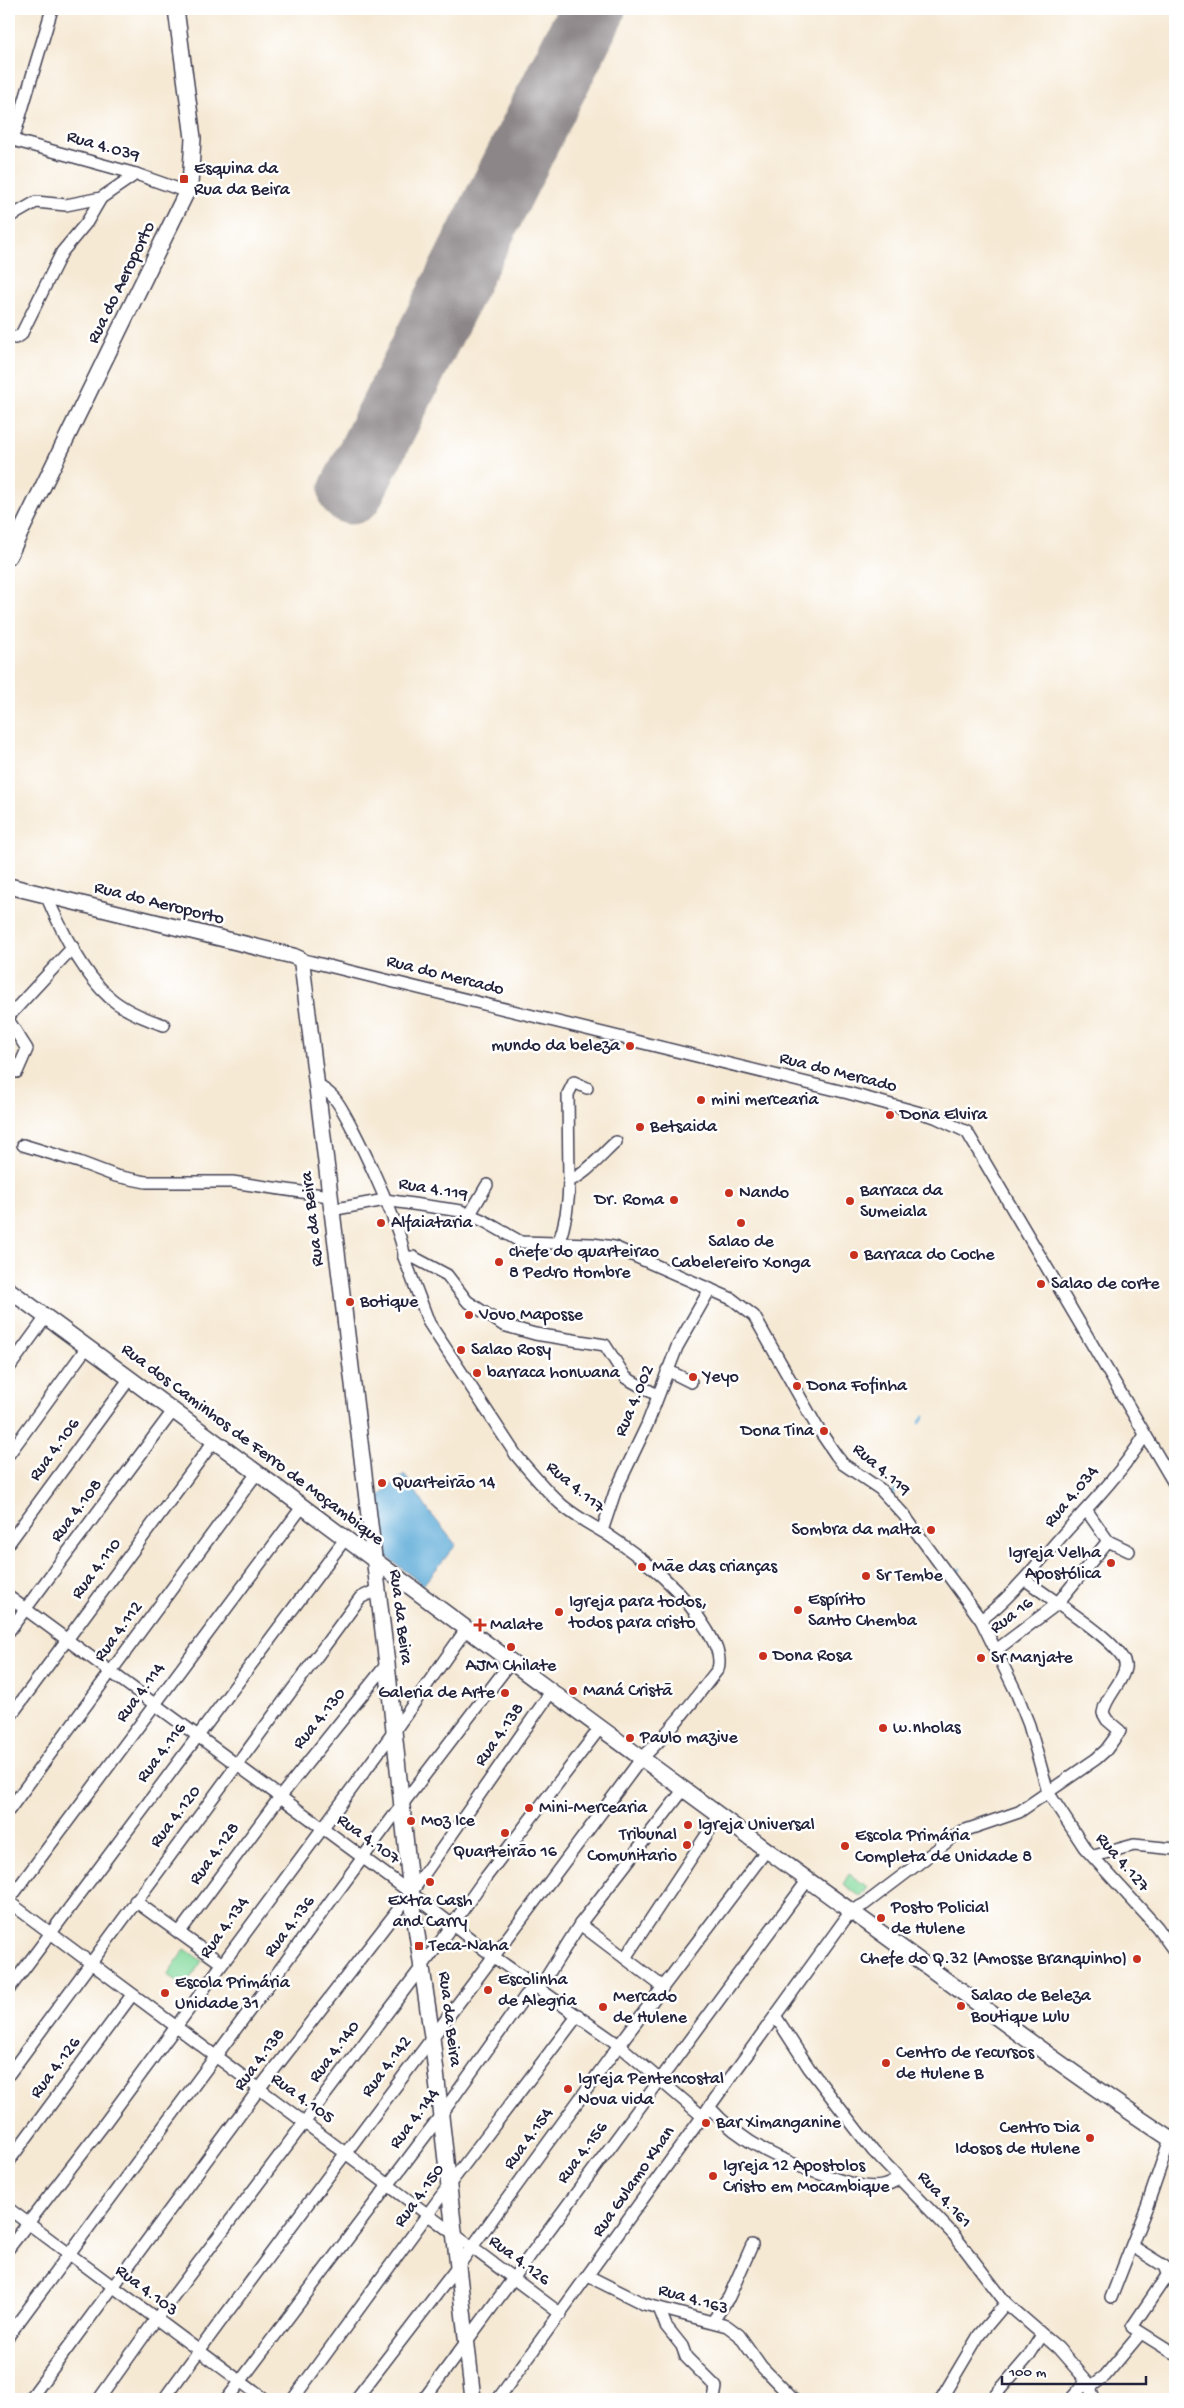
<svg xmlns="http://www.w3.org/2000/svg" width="1184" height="2408" viewBox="0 0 1184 2408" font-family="'Gochi Hand',sans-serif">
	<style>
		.green { fill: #84da9d; stroke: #537e6c }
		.water { fill: #5eacd8; stroke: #40678a }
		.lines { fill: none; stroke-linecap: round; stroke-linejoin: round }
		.stream { stroke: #5eacd8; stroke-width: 3 }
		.runway { stroke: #8c8688; stroke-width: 65 }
		.street-casing { stroke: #424052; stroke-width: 14 }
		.secondary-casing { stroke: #424052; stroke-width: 18 }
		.street { stroke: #fff; stroke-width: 11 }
		.secondary { stroke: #fff; stroke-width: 15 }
		.poi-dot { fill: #c8321e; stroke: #fff; stroke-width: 2 }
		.labels { text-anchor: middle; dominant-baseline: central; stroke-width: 5; stroke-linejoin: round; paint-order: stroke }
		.street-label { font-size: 18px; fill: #22223b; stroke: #fff }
		.poi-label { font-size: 18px; fill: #22223b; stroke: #fff; text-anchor: start }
	</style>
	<rect width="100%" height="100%" fill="#fff"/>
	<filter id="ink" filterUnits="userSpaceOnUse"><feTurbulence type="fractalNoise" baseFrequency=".02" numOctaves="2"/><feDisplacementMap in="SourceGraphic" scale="10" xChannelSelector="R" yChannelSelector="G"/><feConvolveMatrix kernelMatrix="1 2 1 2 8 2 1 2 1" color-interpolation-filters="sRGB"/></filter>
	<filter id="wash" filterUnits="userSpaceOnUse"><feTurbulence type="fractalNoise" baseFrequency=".0096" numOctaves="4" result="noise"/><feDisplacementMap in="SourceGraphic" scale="20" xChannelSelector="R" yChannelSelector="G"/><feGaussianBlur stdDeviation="1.12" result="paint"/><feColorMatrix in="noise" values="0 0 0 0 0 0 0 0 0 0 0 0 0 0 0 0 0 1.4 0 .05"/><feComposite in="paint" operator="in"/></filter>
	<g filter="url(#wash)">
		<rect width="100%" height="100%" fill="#f6e9d4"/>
		<!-- green -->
		<g class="green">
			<path d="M849,1874L868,1887L861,1897L843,1884Z"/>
			<path d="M185,1949L202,1961L185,1986L167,1975Z"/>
		</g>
		<!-- water -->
		<path class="water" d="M404,1474L428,1510L456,1545L423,1585L377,1549L372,1503Z"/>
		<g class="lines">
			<!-- stream -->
			<g class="stream">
				<path d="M920,1422L924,1417"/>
				<path d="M891,1496L898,1487"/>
				<path d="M955,1574L960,1569"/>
			</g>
			<!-- runway -->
			<path class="runway" d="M351,492L593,9"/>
		</g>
	</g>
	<g filter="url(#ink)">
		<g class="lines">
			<defs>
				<g id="street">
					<path d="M9,139L136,174L187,192"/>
					<path d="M13,140L52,9"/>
					<path d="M9,212L15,214L36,202L66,205L101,198L136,174"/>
					<path d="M9,335L15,338L21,335L62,252L87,222L101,198"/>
					<path d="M9,528L20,536"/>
					<path d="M46,895C60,928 83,973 109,997C125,1011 145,1019 164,1025"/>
					<path d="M300,959L848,1093L935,1117L967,1132L1175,1485"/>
					<path d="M9,1016L73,947"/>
					<path d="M9,1021L27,1049L17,1072L9,1068"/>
					<path d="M587,1088L574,1082L568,1094L569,1180C582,1179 605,1151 616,1142"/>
					<path d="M23,1145L79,1162L116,1176L146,1182H232L329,1196"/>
					<path d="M331,1210L385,1200L461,1211L484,1221L521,1242L592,1244L614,1247L732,1299L754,1316L817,1427L836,1455L843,1464L880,1489L904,1515L981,1620L1016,1692L1029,1725L1048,1792L1084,1847L1157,1927L1175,1952"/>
					<path d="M470,1214L487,1185"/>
					<path d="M558,1244C566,1223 569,1202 569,1180"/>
					<path d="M404,1257H413L447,1275L467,1301L503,1325L535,1334L605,1345L626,1378L657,1395"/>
					<path d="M9,1368L46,1317"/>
					<path d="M667,1370L691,1382"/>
					<path d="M9,1454L87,1347"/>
					<path d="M1087,1511L1108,1541L1129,1551"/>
					<path d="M602,1531L615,1492L647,1425L677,1347L710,1289"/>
					<path d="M9,1543L130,1378"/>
					<path d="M9,1597L411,1893L494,1957L619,2045L702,2116"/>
					<path d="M981,1620C1015,1594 1039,1561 1068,1529C1095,1500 1124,1469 1145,1435"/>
					<path d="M9,1631L173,1411"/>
					<path d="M995,1651L1057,1604L1108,1541"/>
					<path d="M9,1718L214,1441"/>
					<path d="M9,1810L257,1473"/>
					<path d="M1094,1856L1134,1845L1175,1849"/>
					<path d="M9,1900L302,1507"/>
					<path d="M135,1901L221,1963"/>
					<path d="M9,1902L561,2314"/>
					<path d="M580,1924L663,1987"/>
					<path d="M179,1933L280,1797L387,1664"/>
					<path d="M625,1958L719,1816"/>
					<path d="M9,1989L345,1539"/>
					<path d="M776,2017L809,2068L873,2151L954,2235L1006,2303L1058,2348L1087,2381L1094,2399"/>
					<path d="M9,2074L360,1598L370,1593L379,1592"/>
					<path d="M709,2107C742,2144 787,2164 833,2178C848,2183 867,2189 882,2186C888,2185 894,2181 900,2179"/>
					<path d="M9,2161L132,1995"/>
					<path d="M9,2209L264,2399"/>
					<path d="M1132,2246L1164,2266L1168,2276L1175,2282"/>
					<path d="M9,2248L102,2127L395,1730L467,1628"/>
					<path d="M1168,2274L1132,2327L1175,2354"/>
					<path d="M588,2276L644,2304L727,2326L739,2335L761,2366L793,2399"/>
					<path d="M1111,2298L1147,2206L1170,2139"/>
					<path d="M659,2308L666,2326L682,2346L686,2357L716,2387L714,2399"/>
					<path d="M713,2321L729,2297L752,2245"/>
					<path d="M9,2335L401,1806L511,1662"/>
					<path d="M1089,2388L1105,2376L1140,2334"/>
					<path d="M30,2399L259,2089L411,1893L551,1692"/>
					<path d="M99,2399L156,2319L436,1948L486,1877L600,1728"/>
					<path d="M164,2399C320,2183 483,1973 641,1759C670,1732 694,1700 718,1669C722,1655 714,1642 707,1630C683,1590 647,1561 608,1535C592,1525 579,1519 563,1506C546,1491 531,1473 516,1455L429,1323L404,1257C405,1235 351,1119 335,1099C330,1093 324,1089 317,1085"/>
					<path d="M227,2399L441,2115L526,1995L544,1981L580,1924L684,1789"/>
					<path d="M293,2399L449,2185L578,2015"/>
					<path d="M356,2399L459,2265L619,2045L766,1851"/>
					<path d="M424,2399L807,1881"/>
					<path d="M498,2399L851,1911L865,1904L960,1832L1019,1812L1096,1759L1106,1750L1120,1731L1107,1720L1103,1713C1105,1697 1122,1684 1125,1668C1130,1646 1043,1595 1026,1580"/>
					<path d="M941,2399L979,2335L1006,2303"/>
					<path d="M992,2399L1028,2357L1042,2335"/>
					<path d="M1071,2399L1087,2381"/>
				</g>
				<g id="secondary">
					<path d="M9,556L190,185L193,138L176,9"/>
					<path d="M9,886L293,956L300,959L302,964L387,1664L411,1893L432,2037L473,2399"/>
					<path d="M9,1290C295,1498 575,1713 862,1919C966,1994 1068,2072 1175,2142"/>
				</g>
			</defs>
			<!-- street casing -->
			<use href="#street" class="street-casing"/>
			<!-- secondary casing -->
			<use href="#secondary" class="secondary-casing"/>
			<!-- street -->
			<use href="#street" class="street"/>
			<!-- secondary -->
			<use href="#secondary" class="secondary"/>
		</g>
	</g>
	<!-- markers -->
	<g class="poi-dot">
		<rect x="179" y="174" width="10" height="10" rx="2.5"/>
		<circle cx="630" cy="1046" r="5"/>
		<circle cx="701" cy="1100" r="5"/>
		<circle cx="890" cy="1115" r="5"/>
		<circle cx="640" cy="1127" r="5"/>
		<circle cx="729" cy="1193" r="5"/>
		<circle cx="674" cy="1200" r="5"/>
		<circle cx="850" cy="1201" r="5"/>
		<circle cx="381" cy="1223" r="5"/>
		<circle cx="741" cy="1223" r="5"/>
		<circle cx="854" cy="1255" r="5"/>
		<circle cx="499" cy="1262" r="5"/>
		<circle cx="1041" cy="1284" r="5"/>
		<circle cx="350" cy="1302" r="5"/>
		<circle cx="469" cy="1315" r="5"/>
		<circle cx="461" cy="1350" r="5"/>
		<circle cx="477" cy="1373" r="5"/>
		<circle cx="693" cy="1377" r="5"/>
		<circle cx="797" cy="1386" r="5"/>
		<circle cx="824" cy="1431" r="5"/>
		<circle cx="382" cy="1483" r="5"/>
		<circle cx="931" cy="1530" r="5"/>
		<circle cx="1111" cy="1563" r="5"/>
		<circle cx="642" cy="1567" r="5"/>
		<circle cx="866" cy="1576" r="5"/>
		<circle cx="798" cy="1610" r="5"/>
		<circle cx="559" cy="1612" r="5"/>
		<path d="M477.5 1617.5h5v5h5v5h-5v5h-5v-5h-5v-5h5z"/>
		<circle cx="511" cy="1647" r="5"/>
		<circle cx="763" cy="1656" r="5"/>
		<circle cx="981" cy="1658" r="5"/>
		<circle cx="573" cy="1691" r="5"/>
		<circle cx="505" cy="1693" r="5"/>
		<circle cx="883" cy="1728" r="5"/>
		<circle cx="630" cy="1738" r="5"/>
		<circle cx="529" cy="1808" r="5"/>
		<circle cx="411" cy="1821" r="5"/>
		<circle cx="688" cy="1825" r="5"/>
		<circle cx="505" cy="1833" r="5"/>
		<circle cx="687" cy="1845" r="5"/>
		<circle cx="845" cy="1846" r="5"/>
		<circle cx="430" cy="1882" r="5"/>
		<circle cx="881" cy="1918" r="5"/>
		<rect x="414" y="1941" width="10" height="10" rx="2.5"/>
		<circle cx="1137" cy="1959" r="5"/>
		<circle cx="488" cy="1990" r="5"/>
		<circle cx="165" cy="1993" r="5"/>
		<circle cx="961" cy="2006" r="5"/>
		<circle cx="603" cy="2007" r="5"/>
		<circle cx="886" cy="2063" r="5"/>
		<circle cx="568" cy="2089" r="5"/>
		<circle cx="706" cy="2123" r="5"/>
		<circle cx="1090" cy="2138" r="5"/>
		<circle cx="713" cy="2176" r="5"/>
	</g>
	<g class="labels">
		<!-- street labels -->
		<g class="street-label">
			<text transform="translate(103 147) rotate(16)">Rua 4.039</text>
			<text transform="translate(122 283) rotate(-64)">Rua do Aeroporto</text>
			<text transform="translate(159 904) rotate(14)">Rua do Aeroporto</text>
			<text transform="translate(445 976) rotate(14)">Rua do Mercado</text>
			<text transform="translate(838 1073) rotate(14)">Rua do Mercado</text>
			<text transform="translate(433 1190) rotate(10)">Rua 4.119</text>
			<text transform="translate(313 1219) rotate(-97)">Rua da Beira</text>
			<text transform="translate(635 1401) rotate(-67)">Rua 4.002</text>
			<text transform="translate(252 1445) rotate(37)">Rua dos Caminhos de Ferro de Moçambique</text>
			<text transform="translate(55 1450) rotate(-54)">Rua 4.106</text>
			<text transform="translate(881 1470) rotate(41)">Rua 4.119</text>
			<text transform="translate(575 1488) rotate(40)">Rua 4.117</text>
			<text transform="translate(1072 1497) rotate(-50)">Rua 4.034</text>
			<text transform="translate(77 1511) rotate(-53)">Rua 4.108</text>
			<text transform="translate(97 1569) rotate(-53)">Rua 4.110</text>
			<text transform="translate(1012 1616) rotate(-37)">Rua 16</text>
			<text transform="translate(400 1617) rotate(83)">Rua da Beira</text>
			<text transform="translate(119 1632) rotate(-54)">Rua 4.112</text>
			<text transform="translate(141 1693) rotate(-53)">Rua 4.114</text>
			<text transform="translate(320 1719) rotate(-51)">Rua 4.130</text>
			<text transform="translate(500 1735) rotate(-55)">Rua 4.138</text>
			<text transform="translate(162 1753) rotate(-53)">Rua 4.116</text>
			<text transform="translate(176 1817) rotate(-53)">Rua 4.120</text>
			<text transform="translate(368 1840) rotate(36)">Rua 4.107</text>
			<text transform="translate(215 1854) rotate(-54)">Rua 4.128</text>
			<text transform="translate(1122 1863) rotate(49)">Rua 4.127</text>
			<text transform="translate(290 1927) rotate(-53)">Rua 4.136</text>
			<text transform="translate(225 1928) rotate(-54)">Rua 4.134</text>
			<text transform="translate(449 2019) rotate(83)">Rua da Beira</text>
			<text transform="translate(335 2052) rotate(-53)">Rua 4.140</text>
			<text transform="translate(260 2060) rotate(-53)">Rua 4.138</text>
			<text transform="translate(387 2067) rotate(-53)">Rua 4.142</text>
			<text transform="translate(56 2068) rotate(-53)">Rua 4.126</text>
			<text transform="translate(302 2099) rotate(36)">Rua 4.105</text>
			<text transform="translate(415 2119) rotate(-53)">Rua 4.144</text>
			<text transform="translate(529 2139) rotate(-54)">Rua 4.154</text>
			<text transform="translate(583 2153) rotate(-53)">Rua 4.156</text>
			<text transform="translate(634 2182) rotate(-55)">Rua Gulamo Khan</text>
			<text transform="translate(420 2196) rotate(-54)">Rua 4.150</text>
			<text transform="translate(944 2200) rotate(47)">Rua 4.161</text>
			<text transform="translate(519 2261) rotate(37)">Rua 4.126</text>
			<text transform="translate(146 2291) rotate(37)">Rua 4.103</text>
			<text transform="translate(693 2300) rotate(16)">Rua 4.163</text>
		</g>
		<!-- poi labels -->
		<g class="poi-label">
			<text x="194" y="169">Esquina da<tspan x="194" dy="21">Rua da Beira</tspan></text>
			<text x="620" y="1046" text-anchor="end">mundo da beleza</text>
			<text x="711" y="1100">mini mercearia</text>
			<text x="900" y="1115">Dona Elvira</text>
			<text x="650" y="1127">Betsaida</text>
			<text x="860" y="1191">Barraca da<tspan x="860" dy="21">Sumeiala</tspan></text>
			<text x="739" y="1193">Nando</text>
			<text x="664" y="1200" text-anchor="end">Dr. Roma</text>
			<text x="391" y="1223">Alfaiataria</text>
			<text x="741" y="1242" text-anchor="middle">Salao de<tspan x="741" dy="21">Cabelereiro Xonga</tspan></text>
			<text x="509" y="1252">chefe do quarteirao<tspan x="509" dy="21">8 Pedro Hombre</tspan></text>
			<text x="864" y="1255">Barraca do Coche</text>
			<text x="1051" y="1284">Salao de corte</text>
			<text x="360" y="1302">Botique</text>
			<text x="479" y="1315">Vovo Maposse</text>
			<text x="471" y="1350">Salao Rosy</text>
			<text x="487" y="1373">barraca honwana</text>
			<text x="703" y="1377">Yeyo</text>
			<text x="807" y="1386">Dona Fofinha</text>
			<text x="814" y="1431" text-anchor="end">Dona Tina</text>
			<text x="392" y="1483">Quarteirão 14</text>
			<text x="921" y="1530" text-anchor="end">Sombra da malta</text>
			<text x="1101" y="1553" text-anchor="end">Igreja Velha<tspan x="1101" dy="21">Apostólica</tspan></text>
			<text x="652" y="1567">Mãe das crianças</text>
			<text x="876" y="1576">Sr Tembe</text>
			<text x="808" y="1600">Espírito<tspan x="808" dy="21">Santo Chemba</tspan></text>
			<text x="569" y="1602">Igreja para todos,<tspan x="569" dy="21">todos para cristo</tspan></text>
			<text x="490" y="1625">Malate</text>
			<text x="773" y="1656">Dona Rosa</text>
			<text x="991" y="1658">Sr Manjate</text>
			<text x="511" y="1666" text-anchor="middle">AJM Chilate</text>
			<text x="583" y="1691">Maná Cristã</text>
			<text x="495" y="1693" text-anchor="end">Galeria de Arte</text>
			<text x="893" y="1728">w.nholas</text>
			<text x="640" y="1738">Paulo mazive</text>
			<text x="539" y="1808">Mini-Mercearia</text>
			<text x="421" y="1821">Moz Ice</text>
			<text x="698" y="1825">Igreja Universal</text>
			<text x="677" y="1835" text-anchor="end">Tribunal<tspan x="677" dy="21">Comunitario</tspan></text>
			<text x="855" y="1836">Escola Primária<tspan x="855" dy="21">Completa de Unidade 8</tspan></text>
			<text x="505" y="1852" text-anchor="middle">Quarteirão 16</text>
			<text x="430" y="1901" text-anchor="middle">Extra Cash<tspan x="430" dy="21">and Carry</tspan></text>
			<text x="891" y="1908">Posto Policial<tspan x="891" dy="21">de Hulene</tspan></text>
			<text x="429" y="1946">Teca-Naha</text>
			<text x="1127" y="1959" text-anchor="end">Chefe do Q.32 (Amosse Branquinho)</text>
			<text x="498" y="1980">Escolinha<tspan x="498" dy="21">de Alegria</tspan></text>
			<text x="175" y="1983">Escola Primária<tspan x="175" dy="21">Unidade 31</tspan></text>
			<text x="971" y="1996">Salao de Beleza<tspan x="971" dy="21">Boutique Lulu</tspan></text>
			<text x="613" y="1997">Mercado<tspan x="613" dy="21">de Hulene</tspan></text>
			<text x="896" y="2053">Centro de recursos<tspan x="896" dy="21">de Hulene B</tspan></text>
			<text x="578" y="2079">Igreja Pentencostal<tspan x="578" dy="21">Nova vida</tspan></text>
			<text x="716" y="2123">Bar Ximanganine</text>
			<text x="1080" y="2128" text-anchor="end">Centro Dia<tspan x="1080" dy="21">Idosos de Hulene</tspan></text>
			<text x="723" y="2166">Igreja 12 Apostolos<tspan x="723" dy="21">Cristo em Mocambique</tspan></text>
		</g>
	</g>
	<!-- margin -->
	<rect width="1184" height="2408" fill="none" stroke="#fff" stroke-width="30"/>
	<!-- scale -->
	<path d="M1002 2376v8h144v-8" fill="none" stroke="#22223b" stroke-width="2.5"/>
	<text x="1009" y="2376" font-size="15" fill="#22223b" stroke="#ffffff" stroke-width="4" paint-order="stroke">100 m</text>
</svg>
